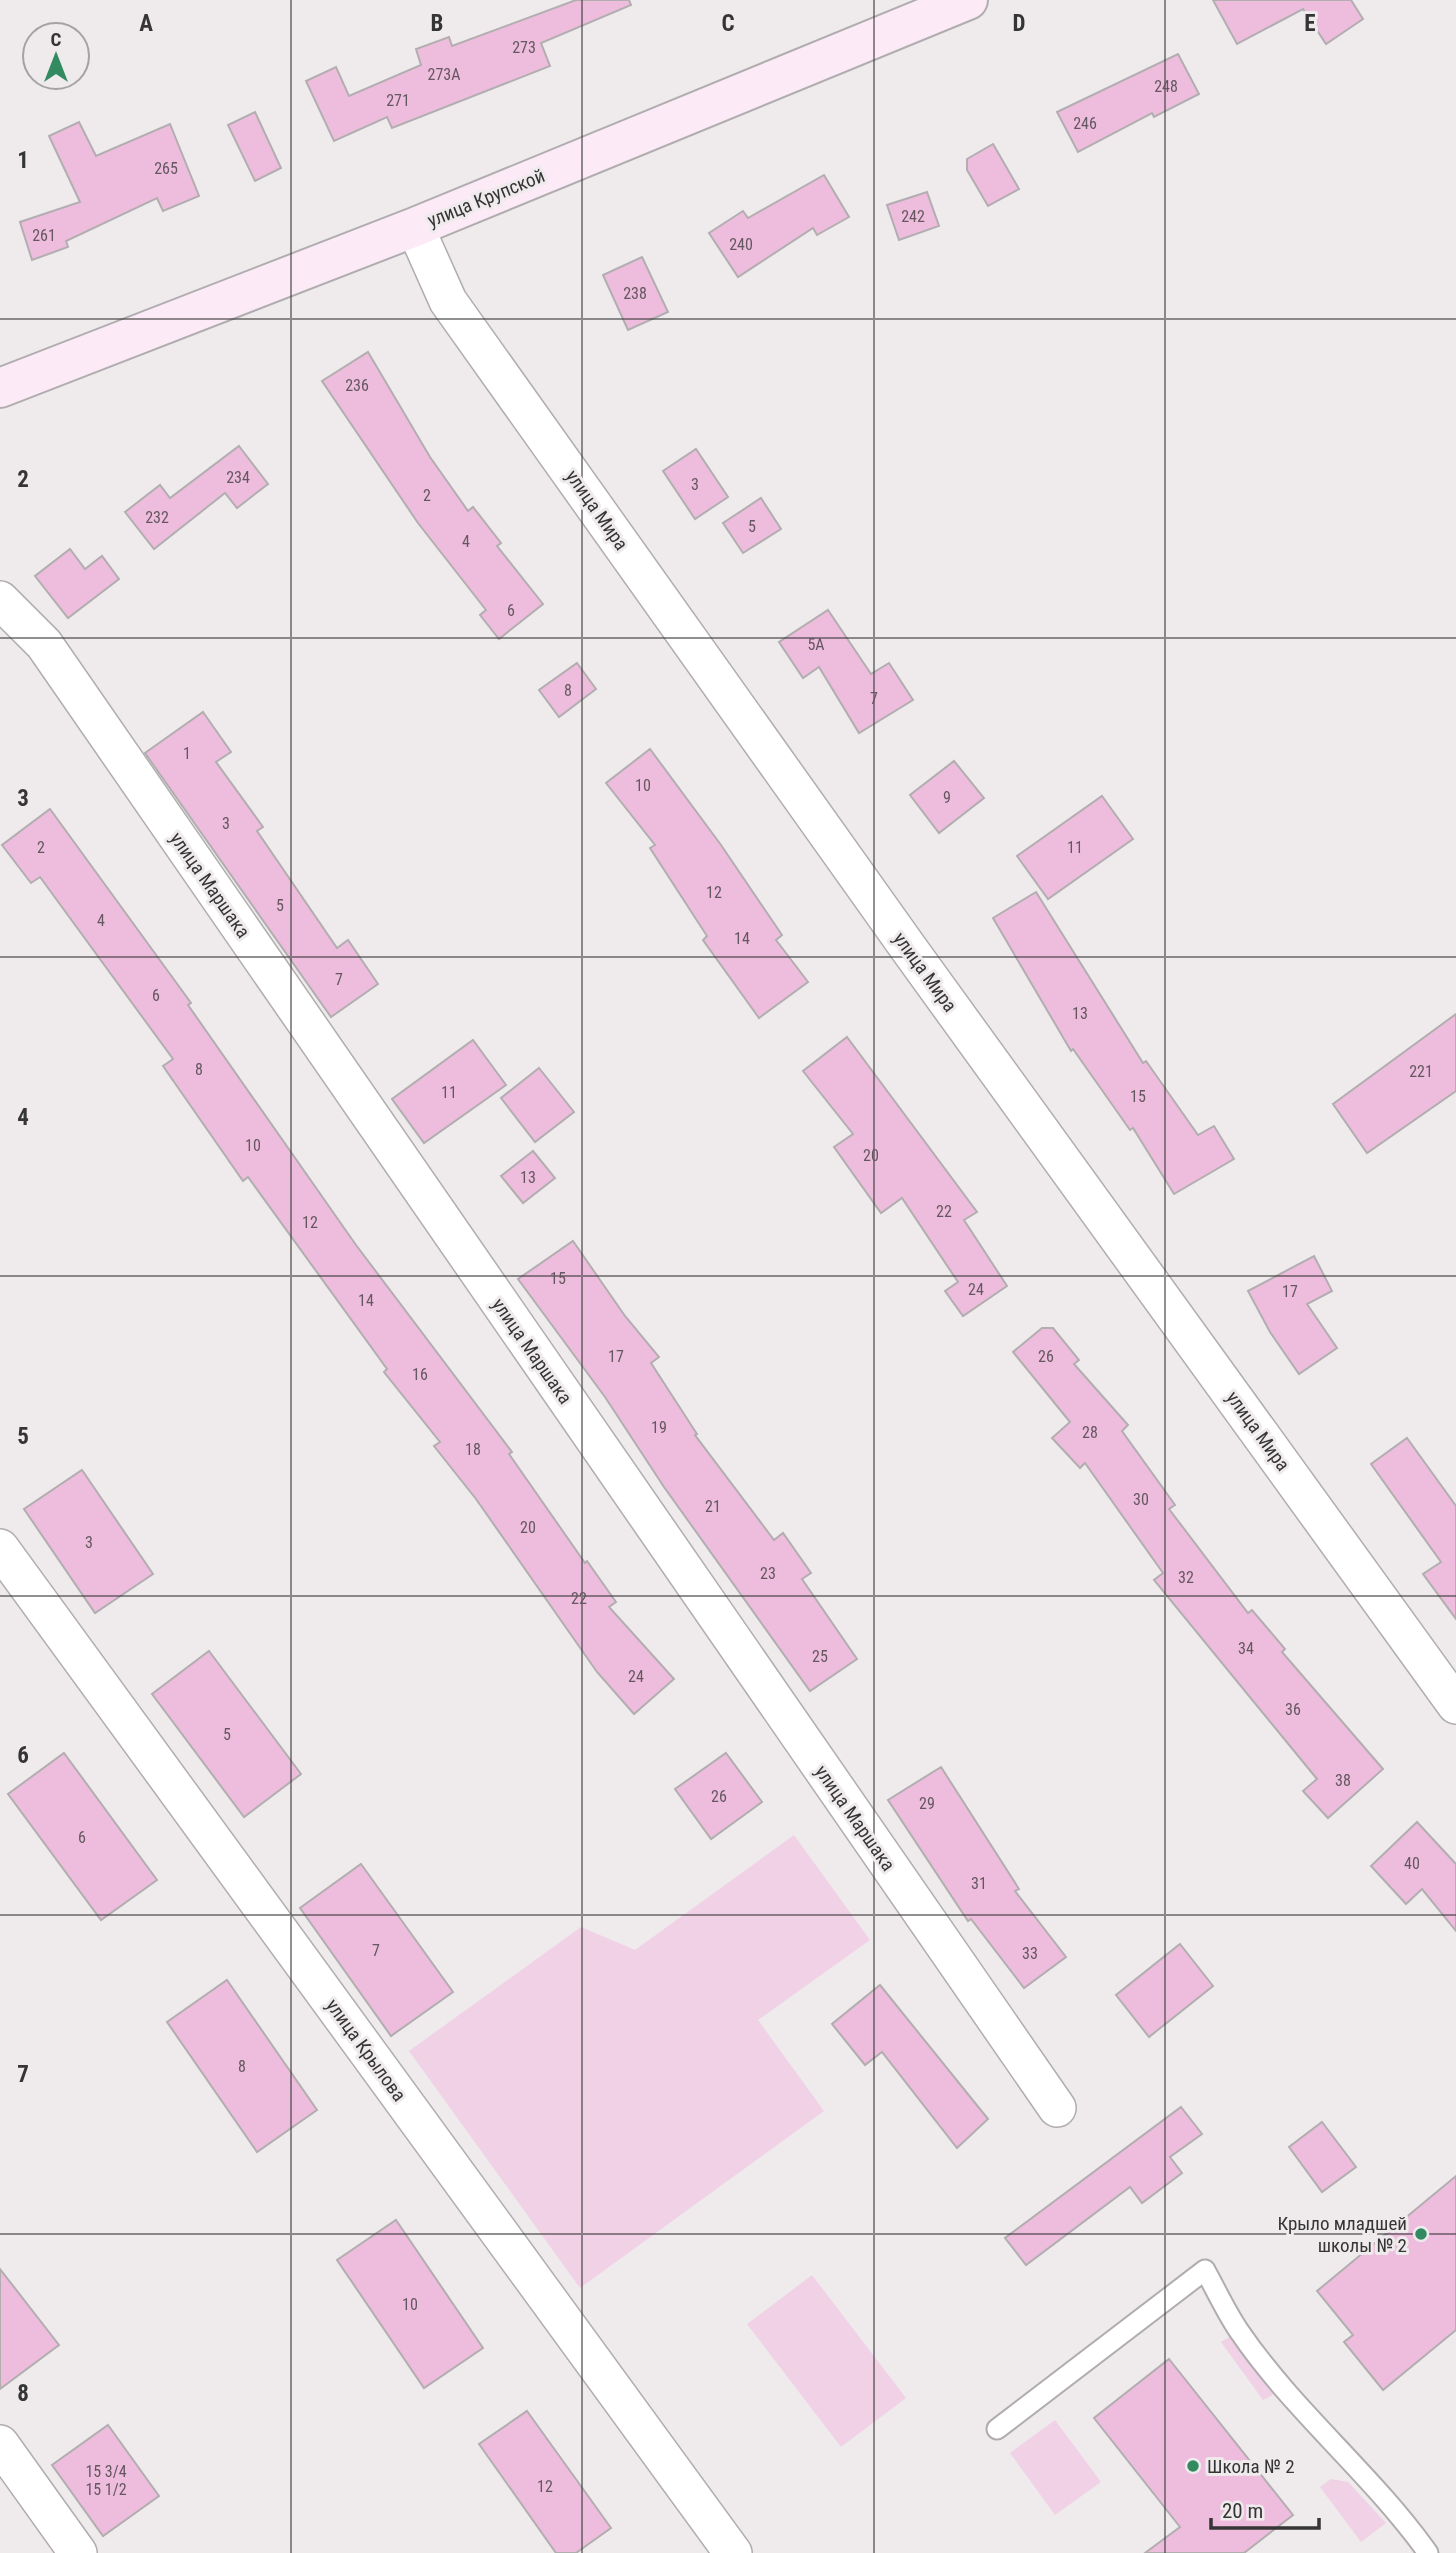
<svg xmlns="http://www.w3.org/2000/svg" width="1456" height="2553" viewBox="0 0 1456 2553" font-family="'Roboto Condensed',sans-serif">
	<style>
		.green { fill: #f0d1e5 }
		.building { fill: #eebddd; stroke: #b2aeb0; stroke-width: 2 }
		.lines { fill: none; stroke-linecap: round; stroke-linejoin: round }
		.lane-casing { stroke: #b0adaf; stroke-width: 23 }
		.street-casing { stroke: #b0adaf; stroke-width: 40 }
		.secondary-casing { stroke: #b0adaf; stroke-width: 42 }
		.lane { stroke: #fff; stroke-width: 19 }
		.street { stroke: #fff; stroke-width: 37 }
		.secondary { stroke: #fdeaf7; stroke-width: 38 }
		.grid { fill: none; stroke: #363535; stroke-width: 2; stroke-opacity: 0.55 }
		.poi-dot { fill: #328b60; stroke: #efebed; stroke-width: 2.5 }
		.labels { text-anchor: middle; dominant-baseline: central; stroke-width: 6; stroke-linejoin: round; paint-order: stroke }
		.number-label { font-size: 16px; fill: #64575f }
		.street-label { font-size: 19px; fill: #363535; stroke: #efebed }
		.poi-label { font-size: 19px; fill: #363535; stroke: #efebed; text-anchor: end }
		.grid-label { font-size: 23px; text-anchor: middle; font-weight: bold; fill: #363535; stroke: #efebed; stroke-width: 6; stroke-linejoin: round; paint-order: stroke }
	</style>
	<rect width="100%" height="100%" fill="#efebed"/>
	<!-- green -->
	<g class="green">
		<path d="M794,1835L870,1940L758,2020L824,2111L580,2288L409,2051L581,1927L635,1950Z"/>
		<path d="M812,2275L906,2398L841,2447L747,2324Z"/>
		<path d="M1239,2331L1273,2375V2395L1263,2400L1221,2342Z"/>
		<path d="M1055,2420L1101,2482L1055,2515L1010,2453Z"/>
		<path d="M1331,2479L1348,2482L1386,2523L1361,2542L1320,2487Z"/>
	</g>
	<!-- building -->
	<g class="building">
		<path d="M576,0H629L631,5L541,43L550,66L392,128L387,117L334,141L306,81L336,67L349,96L421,65L416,49L449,37L452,46Z"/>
		<path d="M1213,0H1351L1363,19L1326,44L1303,9L1237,44Z"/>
		<path d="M1178,54L1199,94L1154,117L1152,113L1078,152L1057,112Z"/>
		<path d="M255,112L281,168L255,181L228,125Z"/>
		<path d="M79,122L96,156L170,124L199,196L163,211L157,198L66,241L68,247L32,260L20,222L80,202L49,136Z"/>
		<path d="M993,144L1019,189L988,206L967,170V159Z"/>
		<path d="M824,175L849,217L817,235L813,228L738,277L709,233L743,211L748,218Z"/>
		<path d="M927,192L939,226L899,240L887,205Z"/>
		<path d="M642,257L668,312L628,330L603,275Z"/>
		<path d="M368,352L430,457L468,511L473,507L501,543L497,546L543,604L499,639L480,615L486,610L418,523L322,381Z"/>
		<path d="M239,446L268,484L237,508L225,493L154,549L125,512L160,485L170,498Z"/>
		<path d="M696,449L728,497L695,519L663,471Z"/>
		<path d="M761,498L781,529L743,553L723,523Z"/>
		<path d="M70,549L85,569L102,556L119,579L68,618L35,576Z"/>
		<path d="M828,610L871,674L889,663L913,700L859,733L819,667L803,678L779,642Z"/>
		<path d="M577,663L596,689L559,717L539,690Z"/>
		<path d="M203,712L231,752L216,762L263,827L257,831L337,948L348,940L378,984L331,1017L145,753Z"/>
		<path d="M650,749L721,845L782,935L776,940L808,982L759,1018L703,940L707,936L650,848L655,845L606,783Z"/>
		<path d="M954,761L984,798L939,833L910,795Z"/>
		<path d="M1102,796L1133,839L1048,899L1017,856Z"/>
		<path d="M50,809L191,1003L188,1005L356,1245L512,1452L509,1454L585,1563L587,1561L616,1602L609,1607L674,1679L634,1714L597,1672L476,1499L434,1446L440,1442L384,1372L387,1369L248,1177L243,1181L163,1066L173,1059L40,877L31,883L2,845Z"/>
		<path d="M1036,892L1143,1063L1146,1061L1198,1135L1214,1126L1234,1159L1174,1194L1133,1128L1130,1130L1073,1049L1071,1051L993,918Z"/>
		<path d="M1456,1014V1091L1367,1153L1333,1104Z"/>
		<path d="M847,1037L977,1212L964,1220L1007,1286L963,1316L945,1291L958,1282L902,1198L881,1213L834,1147L853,1134L803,1071Z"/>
		<path d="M473,1040L506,1085L424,1143L392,1099Z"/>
		<path d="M539,1068L574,1112L535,1142L501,1098Z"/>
		<path d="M533,1151L555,1178L523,1203L501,1176Z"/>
		<path d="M573,1241L625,1316L659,1357L651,1363L697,1434L695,1435L774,1540L783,1533L811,1573L802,1579L857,1659L810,1691L664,1487L605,1397L518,1279Z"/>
		<path d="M1314,1256L1332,1291L1307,1304L1337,1348L1299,1374L1270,1332L1248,1291Z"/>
		<path d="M1042,1328H1053L1079,1360L1074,1364L1128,1425L1122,1431L1175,1505L1169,1509L1248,1613L1252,1610L1285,1649L1282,1652L1383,1769L1328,1818L1303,1791L1317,1779L1154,1580L1163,1573L1085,1463L1080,1468L1052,1438L1070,1422L1013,1352Z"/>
		<path d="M1407,1438L1456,1506V1619L1423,1574L1441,1562L1371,1464Z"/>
		<path d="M82,1470L153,1574L95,1613L24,1509Z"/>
		<path d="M209,1651L301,1774L244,1817L152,1694Z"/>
		<path d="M64,1753L157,1880L101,1920L8,1794Z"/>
		<path d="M726,1753L762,1802L711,1839L675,1789Z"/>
		<path d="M941,1767L1019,1889L1015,1891L1066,1957L1024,1988L971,1919L968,1921L888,1800Z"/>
		<path d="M1417,1822L1456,1864V1931L1422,1889L1406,1904L1371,1866Z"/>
		<path d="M361,1864L453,1992L391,2036L300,1908Z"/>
		<path d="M1180,1944L1213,1986L1149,2037L1116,1995Z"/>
		<path d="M227,1980L317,2110L257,2152L167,2022Z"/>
		<path d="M880,1985L988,2119L957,2148L882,2052L865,2065L832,2024Z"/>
		<path d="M1181,2107L1202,2134L1170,2157L1182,2173L1142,2203L1130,2187L1026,2265L1005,2238Z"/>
		<path d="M1322,2122L1356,2167L1322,2192L1289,2147Z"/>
		<path d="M1456,2176V2330L1383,2390L1344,2342L1353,2335L1317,2291Z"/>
		<path d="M396,2220L483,2348L424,2388L337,2260Z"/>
		<path d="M0,2269L59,2345L0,2389Z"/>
		<path d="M1169,2359L1293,2515L1244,2553H1145L1180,2527L1094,2418Z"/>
		<path d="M527,2411L611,2528L576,2553H556L479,2444Z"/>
		<path d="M108,2425L159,2496L103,2536L52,2465Z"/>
	</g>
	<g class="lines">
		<defs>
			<path id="lane" d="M997,2429L1205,2270C1216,2290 1226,2312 1239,2331C1294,2412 1372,2474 1428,2553"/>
			<g id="street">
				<path d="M415,227L448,301L909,949L1456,1705"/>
				<path d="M0,600L44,644L1057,2108"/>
				<path d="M0,1548L733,2553"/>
				<path d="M0,2444L78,2553"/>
			</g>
			<path id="secondary" d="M0,388L415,227L968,0"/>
		</defs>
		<!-- lane casing -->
		<use href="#lane" class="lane-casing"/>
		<!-- street casing -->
		<use href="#street" class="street-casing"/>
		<!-- secondary casing -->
		<use href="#secondary" class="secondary-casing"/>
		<!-- lane -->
		<use href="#lane" class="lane"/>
		<!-- street -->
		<use href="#street" class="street"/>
		<!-- secondary -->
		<use href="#secondary" class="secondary"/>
	</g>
	<!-- grid -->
	<path class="grid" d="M291,0V2553M582,0V2553M874,0V2553M1165,0V2553M0,319H1456M0,638H1456M0,957H1456M0,1276H1456M0,1596H1456M0,1915H1456M0,2234H1456"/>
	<!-- markers -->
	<g class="poi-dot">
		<circle cx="1421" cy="2234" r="7"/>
		<circle cx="1193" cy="2466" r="7"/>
	</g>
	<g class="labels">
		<!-- number labels -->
		<g class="number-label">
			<text x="524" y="47">273</text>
			<text x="444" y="74">273А</text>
			<text x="1166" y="86">248</text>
			<text x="398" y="100">271</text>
			<text x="1085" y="123">246</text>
			<text x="166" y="168">265</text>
			<text x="913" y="216">242</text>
			<text x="44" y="235">261</text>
			<text x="741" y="244">240</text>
			<text x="635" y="293">238</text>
			<text x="357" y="385">236</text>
			<text x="238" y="477">234</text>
			<text x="695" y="484">3</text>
			<text x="427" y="495">2</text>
			<text x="157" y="517">232</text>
			<text x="752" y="526">5</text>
			<text x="466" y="541">4</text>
			<text x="511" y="610">6</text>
			<text x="816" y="644">5А</text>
			<text x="568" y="690">8</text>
			<text x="874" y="698">7</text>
			<text x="187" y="753">1</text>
			<text x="643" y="785">10</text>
			<text x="947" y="797">9</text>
			<text x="226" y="823">3</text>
			<text x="41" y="847">2</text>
			<text x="1075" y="847">11</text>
			<text x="714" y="892">12</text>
			<text x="280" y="905">5</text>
			<text x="101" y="920">4</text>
			<text x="742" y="938">14</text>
			<text x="339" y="979">7</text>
			<text x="156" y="995">6</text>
			<text x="1080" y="1013">13</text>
			<text x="199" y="1069">8</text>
			<text x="1421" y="1071">221</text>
			<text x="449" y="1092">11</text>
			<text x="1138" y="1096">15</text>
			<text x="253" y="1145">10</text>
			<text x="871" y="1155">20</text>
			<text x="528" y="1177">13</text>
			<text x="944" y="1211">22</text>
			<text x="310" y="1222">12</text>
			<text x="558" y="1278">15</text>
			<text x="976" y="1289">24</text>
			<text x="1290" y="1291">17</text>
			<text x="366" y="1300">14</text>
			<text x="616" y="1356">17</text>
			<text x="1046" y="1356">26</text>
			<text x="420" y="1374">16</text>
			<text x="659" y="1427">19</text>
			<text x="1090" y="1432">28</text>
			<text x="473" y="1449">18</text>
			<text x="1141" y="1499">30</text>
			<text x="713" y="1506">21</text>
			<text x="528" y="1527">20</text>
			<text x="89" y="1542">3</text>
			<text x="768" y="1573">23</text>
			<text x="1186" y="1577">32</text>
			<text x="579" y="1598">22</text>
			<text x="1246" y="1648">34</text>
			<text x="820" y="1656">25</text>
			<text x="636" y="1676">24</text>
			<text x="1293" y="1709">36</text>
			<text x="227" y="1734">5</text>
			<text x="1343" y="1780">38</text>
			<text x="719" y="1796">26</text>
			<text x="927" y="1803">29</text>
			<text x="82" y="1837">6</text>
			<text x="1412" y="1863">40</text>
			<text x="979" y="1883">31</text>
			<text x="376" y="1950">7</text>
			<text x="1030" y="1953">33</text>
			<text x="242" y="2066">8</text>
			<text x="410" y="2304">10</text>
			<text x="106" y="2471">15 3/4<tspan x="106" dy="18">15 1/2</tspan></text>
			<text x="545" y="2486">12</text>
		</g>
		<!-- street labels -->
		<g class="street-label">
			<text transform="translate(486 198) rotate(-22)">улица Крупской</text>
			<text transform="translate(597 510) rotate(55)">улица Мира</text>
			<text transform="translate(210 885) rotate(55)">улица Маршака</text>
			<text transform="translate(925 972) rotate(54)">улица Мира</text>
			<text transform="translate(532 1351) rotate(55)">улица Маршака</text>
			<text transform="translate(1258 1431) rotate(54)">улица Мира</text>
			<text transform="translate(855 1818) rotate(55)">улица Маршака</text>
			<text transform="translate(366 2050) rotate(54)">улица Крылова</text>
		</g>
		<!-- poi labels -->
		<g class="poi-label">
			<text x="1407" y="2223">Крыло младшей<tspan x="1407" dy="22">школы № 2</tspan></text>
			<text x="1207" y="2466" text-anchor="start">Школа № 2</text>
		</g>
	</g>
	<g class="grid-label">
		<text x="146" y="31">A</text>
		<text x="437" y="31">B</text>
		<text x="728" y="31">C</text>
		<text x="1019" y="31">D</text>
		<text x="1310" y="31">E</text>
		<text x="23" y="168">1</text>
		<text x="23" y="487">2</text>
		<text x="23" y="806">3</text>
		<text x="23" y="1125">4</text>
		<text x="23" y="1444">5</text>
		<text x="23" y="1763">6</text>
		<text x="23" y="2082">7</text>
		<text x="23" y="2401">8</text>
	</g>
	<!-- north arrow -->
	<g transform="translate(56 56)"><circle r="33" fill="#efebed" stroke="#a5a2a3" stroke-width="2"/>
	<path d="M0-5L12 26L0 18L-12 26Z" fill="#328b60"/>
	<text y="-10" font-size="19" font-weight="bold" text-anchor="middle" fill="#363535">С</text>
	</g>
	<!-- scale -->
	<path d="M1211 2518v10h108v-10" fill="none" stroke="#363535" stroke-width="3.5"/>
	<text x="1222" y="2518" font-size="21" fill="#363535" stroke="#efebed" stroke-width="5" paint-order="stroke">20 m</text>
</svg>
